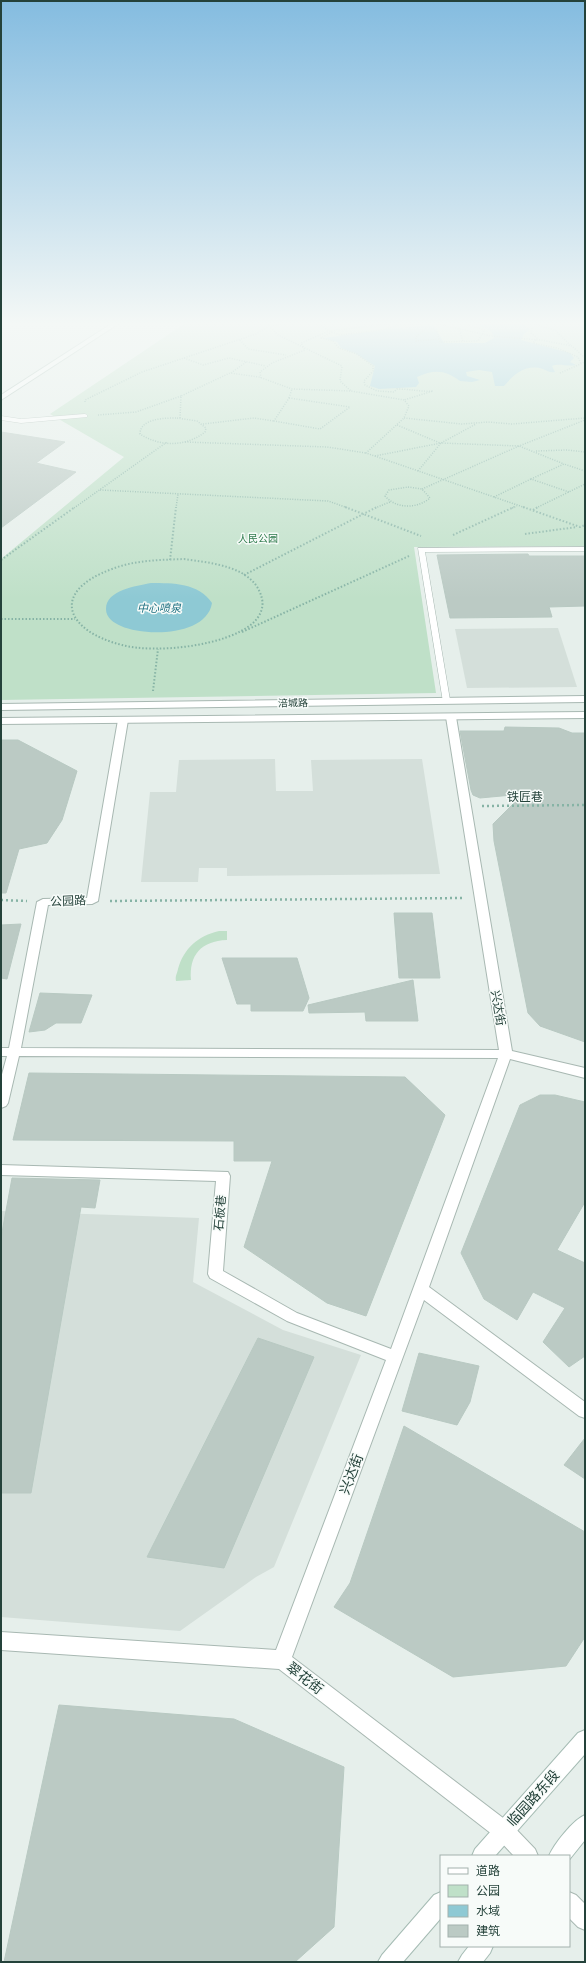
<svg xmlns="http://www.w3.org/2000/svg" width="586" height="1963" viewBox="0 0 586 1963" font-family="Raleway,'Noto Sans SC',sans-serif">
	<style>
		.built { fill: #d4dfda }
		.green { fill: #bfe0c8 }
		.water { fill: #8ec9d4 }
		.building { fill: #bbcac4; stroke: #b8c9c2 }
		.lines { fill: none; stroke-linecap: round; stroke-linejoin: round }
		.service-casing { stroke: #a8b8b2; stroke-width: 1 }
		.minor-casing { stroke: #a8b8b2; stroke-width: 2 }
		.tertiary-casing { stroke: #a8b8b2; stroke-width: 2 }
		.secondary-casing { stroke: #a4bbb3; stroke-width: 2 }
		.path-far2 { stroke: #86b3a5; stroke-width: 1.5; stroke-dasharray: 1 1.5; stroke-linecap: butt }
		.path-far1 { stroke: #86b3a5; stroke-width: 2; stroke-dasharray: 1.5 2; stroke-linecap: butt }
		.path { stroke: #86b3a5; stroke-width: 2.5; stroke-dasharray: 2 3; stroke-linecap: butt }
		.service { fill: #fff; fill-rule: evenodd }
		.minor { fill: #fff; fill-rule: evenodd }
		.tertiary { fill: #fff; fill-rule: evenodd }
		.secondary { fill: #fff; fill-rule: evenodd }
		.labels { text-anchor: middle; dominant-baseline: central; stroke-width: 3; stroke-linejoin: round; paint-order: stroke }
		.far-park-label { font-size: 10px; fill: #2d7a4b; stroke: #f7fbf9 }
		.far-street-label { font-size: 10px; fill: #24423a; stroke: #f7fbf9 }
		.far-water-label { font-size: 11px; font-style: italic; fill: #1c6f80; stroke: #f7fbf9 }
		.street-label { font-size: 12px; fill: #24423a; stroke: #f7fbf9 }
		.near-street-label { font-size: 14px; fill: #24423a; stroke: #f7fbf9 }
	</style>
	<rect width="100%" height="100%" fill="#e6efeb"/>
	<!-- built -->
	<g class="built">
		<path d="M558,628L577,687L467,688L455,629Z"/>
		<path d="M275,759L276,791H313L311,760L422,759L440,874L227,876V868H199L198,882H141L150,792H176L179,760Z"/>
		<path d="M1,1211L199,1218L193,1282L283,1330L361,1355L274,1567L256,1577L180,1631L1,1617Z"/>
	</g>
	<!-- green -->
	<g class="green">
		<path d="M184,324H585V546L414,547L436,693L1,700V559L124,457L50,414Z"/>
		<path d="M219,931H227V940C201,941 189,955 191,980L176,981C175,976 177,974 178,969C184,948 198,936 219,931Z"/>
	</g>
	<!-- water -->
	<g class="water">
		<path d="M475,324H523L530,329L524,334L521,340L570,353L574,358L570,362L576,365C567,367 559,363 552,366L555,372C550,373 548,371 543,369C526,364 515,373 504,386H495L492,372L479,370L466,372L467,376L480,380L472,382L460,381C445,370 435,369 417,377L419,383L416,387L379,389L370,386L375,366L355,353L341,348L337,342L324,338L397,328L434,325L444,343H485L494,338L491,331Z"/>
		<path d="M151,583C173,583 199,583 212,603C207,636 145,637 121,626C114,623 106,618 106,609C106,590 136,586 151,583Z"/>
	</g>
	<!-- building -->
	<g class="building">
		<path d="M1,432L65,442L36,463L76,472L1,528Z"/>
		<path d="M528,554L529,556H585V606L549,607L552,617L450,618L437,555Z"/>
		<path d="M505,727L559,728L572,733H585V1042L540,1026L528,1013L494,841L493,824L523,794L480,798L473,795L471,790L460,731H504Z"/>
		<path d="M1,740H18L77,771L62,820L47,843L19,849L6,893H1Z"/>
		<path d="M394,913H432L440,978H399Z"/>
		<path d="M21,924L7,979L1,978V925Z"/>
		<path d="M222,958H297L309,998L303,1011H251V1004H237Z"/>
		<path d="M413,980L418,1021H366L365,1012L309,1013L308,1005Z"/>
		<path d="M40,993L92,995L81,1023H56L45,1030L29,1032Z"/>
		<path d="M29,1073L405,1077L445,1115L366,1316L327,1303L244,1247L272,1161H234V1141L13,1140Z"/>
		<path d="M540,1095H555L585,1102V1202L557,1250L585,1263V1356L569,1367L543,1342L565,1308L533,1292L517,1320L484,1299L461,1253L520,1105Z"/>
		<path d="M12,1178L100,1180L95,1208L81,1207L31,1493H1V1238Z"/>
		<path d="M258,1338L314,1357L224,1568L147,1557Z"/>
		<path d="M419,1353L479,1366L470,1402L457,1425L402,1411Z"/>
		<path d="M404,1426L585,1532V1637L566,1666L453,1677L334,1607L350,1583Z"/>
		<path d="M585,1438V1479L564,1465Z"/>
		<path d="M59,1705L234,1719L344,1767L334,1927L295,1962H4Z"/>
	</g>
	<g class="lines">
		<defs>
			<g id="service">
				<path d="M85,414L87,415V417L21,423L1,420V416L21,419Z"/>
				<path d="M585,547V551L425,552L450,700L449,702H443L418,548Z"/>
			</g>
			<g id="minor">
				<path d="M451,714L456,717L512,1051L585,1068V1078L510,1059L429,1287L585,1402V1418L579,1416L424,1300L292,1657L511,1824L535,1849L538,1856H514L497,1838L279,1669L1,1650V1632L276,1650L386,1360L287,1321L210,1278L208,1274L216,1181L1,1175V1165L228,1172L230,1176L223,1271L297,1313L391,1349L498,1058L19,1056L8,1103L6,1106L1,1108V1078L7,1056H1V1048H9L37,902L43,899L87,898L118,720L123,717L128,720L98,901L92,904L48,905L21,1048L499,1050L446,717Z"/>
				<path d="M569,1892L576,1895L585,1904V1930L578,1927L569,1918Z"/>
			</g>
			<g id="tertiary">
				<path d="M585,696V702L1,710V704Z"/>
				<path d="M585,712V718L1,724V718Z"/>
			</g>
			<g id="secondary">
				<path d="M111,324H118L1,400V395Z"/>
				<path d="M585,1730V1754L495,1856H472L475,1849L578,1733Z"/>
				<path d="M585,1815V1840L569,1860V1856H549C554,1844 573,1820 585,1815Z"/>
				<path d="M441,1892V1918L403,1962H378L382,1955L434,1895Z"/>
				<path d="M469,1946H493L490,1953L483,1962H458L462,1955Z"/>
			</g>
		</defs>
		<!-- service casing -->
		<use href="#service" class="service-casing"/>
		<!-- minor casing -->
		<use href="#minor" class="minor-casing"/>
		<!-- tertiary casing -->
		<use href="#tertiary" class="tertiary-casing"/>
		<!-- secondary casing -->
		<use href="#secondary" class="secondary-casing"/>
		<!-- path-far2 -->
		<g class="path-far2">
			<path d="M267,324L278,335L342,366L340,381L351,391"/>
			<path d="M319,324L329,331L340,335L381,330L401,325L422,324"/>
			<path d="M438,324L491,336L541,340L572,346L585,358"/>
			<path d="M529,324L532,328L531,333L537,338L533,343L557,348L578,357L581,364"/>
			<path d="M534,324L555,330L571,346"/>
			<path d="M459,328L463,342"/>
			<path d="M332,332L321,338L333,341L339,348L357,354L373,366V371L364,381L365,385L377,391L394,392L397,389C410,389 421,392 433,391L404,400"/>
			<path d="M439,339L416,341V337L425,329H436L440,342L478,341L485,330L466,324"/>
			<path d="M240,340L248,349L286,355"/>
			<path d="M184,358L203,365L229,358L266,366"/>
			<path d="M231,373L246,362"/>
			<path d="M560,373L585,362"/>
			<path d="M261,378L260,372L272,363L305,350L301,343L329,331L387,324"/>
			<path d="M289,398L292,389"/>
			<path d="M289,398L350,407L320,429L274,421Z"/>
			<path d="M85,402V400L142,372L256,334L269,326L287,324"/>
			<path d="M98,415L136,412L181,396"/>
			<path d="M177,418L197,421L206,428L205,432C186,447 160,447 140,434C140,418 166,418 177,418Z"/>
			<path d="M180,418L181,396L230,373L259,377L292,389L351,391L404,400L409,406L404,418L366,453L526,508"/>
			<path d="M404,418L462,424L488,422L512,424L585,418"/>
			<path d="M203,424L254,418L274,421"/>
			<path d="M397,425L440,443"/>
			<path d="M185,442L327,447L366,453"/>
			<path d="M536,451L567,450L585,452"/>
			<path d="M375,456L441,443L476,424"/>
			<path d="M418,471L441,443L519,446L564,464"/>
			<path d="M408,487L422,489L430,498C417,509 396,509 385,496L389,490Z"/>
			<path d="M422,489L519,446L585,420"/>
			<path d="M100,490L328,501L348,508"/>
			<path d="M569,492L531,479L564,464L585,471"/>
			<path d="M494,497L531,479"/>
			<path d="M74,508L167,442"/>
			<path d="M176,508L178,494"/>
			<path d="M375,508L390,502"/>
			<path d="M512,508L517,506"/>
			<path d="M536,508L585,484"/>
		</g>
		<!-- path-far1 -->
		<g class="path-far1">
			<path d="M345,507L421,536"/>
			<path d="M523,507L580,527L585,525"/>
			<path d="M533,510L538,507"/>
			<path d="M525,534L577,527"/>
			<path d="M453,535L514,507"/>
			<path d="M184,559C211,563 255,566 262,599C264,607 260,617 253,623C227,646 156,654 122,645C66,631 49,592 112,569C135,560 160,560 184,559Z"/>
			<path d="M1,560L75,507"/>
			<path d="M170,560L176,507"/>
			<path d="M244,575L377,507"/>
			<path d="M1,619H75"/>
			<path d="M242,632L409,556"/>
			<path d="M153,691L158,649"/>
		</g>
		<!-- path -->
		<g class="path">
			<path d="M482,806L585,805"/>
			<path d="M1,900L27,901"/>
			<path d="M110,901L463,898"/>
		</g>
		<!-- service -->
		<use href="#service" class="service"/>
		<!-- minor -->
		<use href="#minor" class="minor"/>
		<!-- tertiary -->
		<use href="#tertiary" class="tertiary"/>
		<!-- secondary -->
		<use href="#secondary" class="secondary"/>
	</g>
	<!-- sky -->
	<linearGradient id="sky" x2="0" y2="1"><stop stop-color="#84bce0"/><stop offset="0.54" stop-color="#f4f8f6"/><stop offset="1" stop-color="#f4f8f6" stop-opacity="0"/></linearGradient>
	<rect width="586" height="599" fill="url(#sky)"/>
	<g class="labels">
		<!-- far-park labels -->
		<g class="far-park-label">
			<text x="258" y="538">人民公园</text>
		</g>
		<!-- far-street labels -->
		<g class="far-street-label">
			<text transform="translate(293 703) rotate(-1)">涪城路</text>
		</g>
		<!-- far-water labels -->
		<g class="far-water-label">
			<text x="159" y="608">中心喷泉</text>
		</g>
		<!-- street labels -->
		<g class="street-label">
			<text x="525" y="797">铁匠巷</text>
			<text transform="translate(68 901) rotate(-2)">公园路</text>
			<text transform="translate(498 1008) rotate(80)">兴达街</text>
			<text transform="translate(220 1213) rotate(-85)">石板巷</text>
		</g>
		<!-- near-street labels -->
		<g class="near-street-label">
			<text transform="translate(351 1474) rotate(-69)">兴达街</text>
			<text transform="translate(305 1678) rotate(38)">翠花街</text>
			<text transform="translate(533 1798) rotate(-48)">临园路东段</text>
		</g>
	</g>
	<!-- border -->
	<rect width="586" height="1963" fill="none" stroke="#24423a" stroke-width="4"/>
	<!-- legend -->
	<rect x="440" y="1855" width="130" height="92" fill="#f7fbf9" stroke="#a3b1ad"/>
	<rect x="448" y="1868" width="20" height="6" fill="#ffffff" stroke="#a3b1ad"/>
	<text x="476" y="1875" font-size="12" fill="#24423a">道路</text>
	<rect x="448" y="1885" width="20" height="12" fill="#bfe0c8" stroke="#a3b1ad"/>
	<text x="476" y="1895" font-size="12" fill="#24423a">公园</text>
	<rect x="448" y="1905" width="20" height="12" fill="#8ec9d4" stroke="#a3b1ad"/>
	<text x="476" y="1915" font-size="12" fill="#24423a">水域</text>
	<rect x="448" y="1925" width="20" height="12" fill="#bbcac4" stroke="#a3b1ad"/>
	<text x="476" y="1935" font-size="12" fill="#24423a">建筑</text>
</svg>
